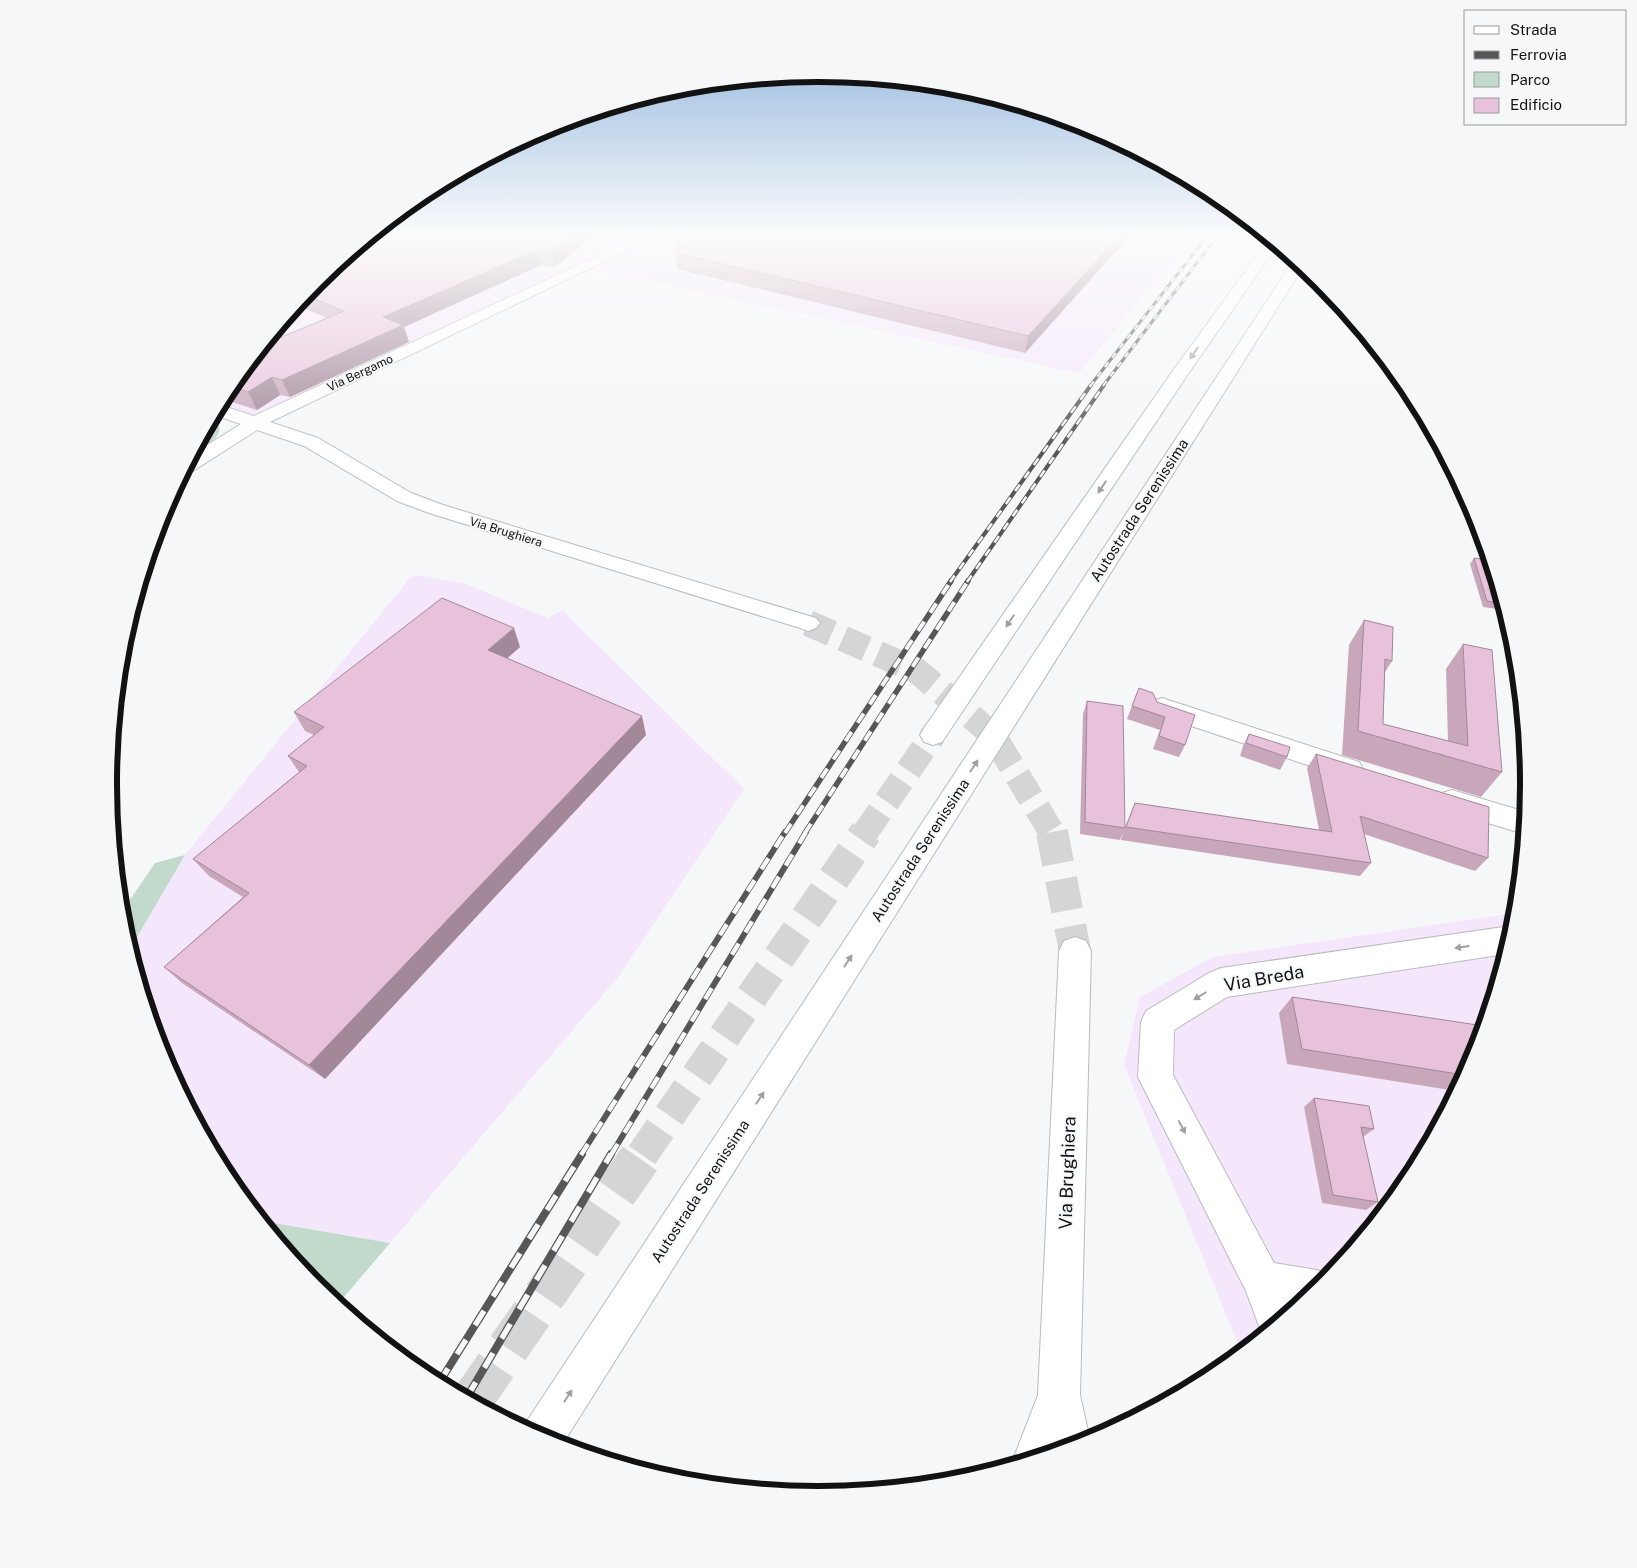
<svg xmlns="http://www.w3.org/2000/svg" width="1637" height="1568" viewBox="0 0 1637 1568" font-family="'Public Sans',sans-serif">
	<style>
		.industrial { fill: #f5e7fb }
		.green { fill: #c1dacb }
		.lines { fill: none; stroke-linecap: round; stroke-linejoin: round }
		.minor-tunnel-far1 { stroke: #d4d5d6; stroke-width: 26; stroke-dasharray: 26 12; stroke-linecap: butt }
		.minor-tunnel { stroke: #d4d5d6; stroke-width: 32; stroke-dasharray: 32 16; stroke-linecap: butt }
		.highway-tunnel-far2 { stroke: #d4d5d6; stroke-width: 26; stroke-dasharray: 26 12; stroke-linecap: butt }
		.highway-tunnel-far1 { stroke: #d4d5d6; stroke-width: 32; stroke-dasharray: 32 16; stroke-linecap: butt }
		.highway-tunnel { stroke: #d4d5d6; stroke-width: 42; stroke-dasharray: 42 21; stroke-linecap: butt }
		.minor-casing { stroke: #babbbc; stroke-width: 2 }
		.highway-casing { stroke: #babbbc; stroke-width: 2 }
		.minor { fill: #fff; fill-rule: evenodd }
		.highway { fill: #fff; fill-rule: evenodd }
		.rail-far4-casing { stroke: #575758; stroke-width: 3 }
		.rail-far3-casing { stroke: #575758; stroke-width: 4 }
		.rail-far2-casing { stroke: #575758; stroke-width: 5.5 }
		.rail-far1-casing { stroke: #575758; stroke-width: 6 }
		.rail-casing { stroke: #575758; stroke-width: 8 }
		.rail-far4 { stroke: #f6f7f8; stroke-width: 2; stroke-dasharray: 6; stroke-linecap: butt }
		.rail-far3 { stroke: #f6f7f8; stroke-width: 2.5; stroke-dasharray: 8; stroke-linecap: butt }
		.rail-far2 { stroke: #f6f7f8; stroke-width: 4; stroke-dasharray: 11; stroke-linecap: butt }
		.rail-far1 { stroke: #f6f7f8; stroke-width: 4.5; stroke-dasharray: 13; stroke-linecap: butt }
		.rail { stroke: #f6f7f8; stroke-width: 5.5; stroke-dasharray: 17; stroke-linecap: butt }
		.wall { fill: #c8a7bb }
		.shaded-wall { fill: #a28899 }
		.building { fill: #e8c2da; stroke: #a28899 }
		.oneway { fill: #a0a0a1 }
		.labels { text-anchor: middle; dominant-baseline: central; stroke-width: 4; stroke-linejoin: round; paint-order: stroke }
		.far-street-label { font-size: 12px; fill: #121213; stroke: #f6f7f8 }
		.street-label { font-size: 15px; fill: #121213; stroke: #f6f7f8 }
		.near-street-label { font-size: 18px; fill: #121213; stroke: #f6f7f8 }
		.rim { fill: none; stroke: #121213; stroke-width: 6 }
	</style>
	<rect width="100%" height="100%" fill="#f6f7f8"/>
	<!-- industrial -->
	<g class="industrial">
		<path d="M375,234H1196L1079,373L588,268L267,421L219,406L228,389L316,282Z"/>
		<path d="M417,575L466,584L548,618L562,610L744,789L619,976L390,1243L262,1221L228,1178L162,1056L130,949L185,855L410,578Z"/>
		<path d="M1516,913L1515,923L1475,1056L1409,1179L1321,1286L1241,1351L1124,1065L1140,997L1213,957Z"/>
	</g>
	<!-- green -->
	<g class="green">
		<path d="M212,419C233,431 205,447 193,454Z"/>
		<path d="M185,855L130,949L121,913L155,863Z"/>
		<path d="M262,1221L390,1243L338,1304L316,1286Z"/>
	</g>
	<g class="lines">
		<!-- minor-tunnel-far1 -->
		<path class="minor-tunnel-far1" d="M808,623L917,671L993,735L1052,833"/>
		<!-- minor-tunnel -->
		<path class="minor-tunnel" d="M1052,832L1075,951"/>
		<!-- highway-tunnel-far2 -->
		<path class="highway-tunnel-far2" d="M865,833L933,735"/>
		<!-- highway-tunnel-far1 -->
		<path class="highway-tunnel-far1" d="M642,1155L866,832"/>
		<!-- highway-tunnel -->
		<path class="highway-tunnel" d="M472,1400L643,1154"/>
		<defs>
			<g id="minor">
				<path d="M645,234H662L270,422L318,438L411,493L443,505L816,618L820,623L816,628L808,631L800,628L429,513L397,501L304,446L257,430L193,471L184,472L193,454L241,424L214,415L220,405L254,416Z"/>
				<path d="M1162,698L1359,762L1363,769L1359,776L1349,779L1153,713L1149,707L1153,701Z"/>
				<path d="M1452,790L1526,812L1524,834L1442,809L1438,801L1442,793Z"/>
				<path d="M1510,926L1514,928L1505,954L1227,997L1174,1030L1173,1075L1274,1263L1317,1270L1330,1275L1321,1286L1296,1307L1292,1306L1293,1309L1262,1334L1246,1291L1138,1077L1141,1022L1146,1011L1209,973L1221,968Z"/>
				<path d="M1075,937L1086,941L1091,951L1080,1395L1090,1440L1016,1463L1014,1457L1038,1395L1059,951L1064,941Z"/>
			</g>
			<g id="highway">
				<path d="M1269,239L1277,246L1186,377L942,742L933,745L924,742L920,735L924,728L1172,372Z"/>
				<path d="M1294,260L1303,267L562,1445L546,1440L523,1427Z"/>
			</g>
		</defs>
		<!-- minor casing -->
		<use href="#minor" class="minor-casing"/>
		<!-- highway casing -->
		<use href="#highway" class="highway-casing"/>
		<!-- minor -->
		<use href="#minor" class="minor"/>
		<!-- highway -->
		<use href="#highway" class="highway"/>
		<defs>
			<g id="rail-far4">
				<path d="M1090,386L1209,234"/>
				<path d="M1103,386L1219,234"/>
			</g>
			<g id="rail-far3">
				<path d="M950,582L1091,385"/>
				<path d="M967,582L1104,385"/>
			</g>
			<g id="rail-far2">
				<path d="M785,833L951,581"/>
				<path d="M805,833L968,581"/>
			</g>
			<g id="rail-far1">
				<path d="M581,1155L785,832"/>
				<path d="M611,1155L806,832"/>
			</g>
			<g id="rail">
				<path d="M439,1383L582,1154"/>
				<path d="M467,1397L611,1154"/>
			</g>
		</defs>
		<!-- rail-far4 casing -->
		<use href="#rail-far4" class="rail-far4-casing"/>
		<!-- rail-far3 casing -->
		<use href="#rail-far3" class="rail-far3-casing"/>
		<!-- rail-far2 casing -->
		<use href="#rail-far2" class="rail-far2-casing"/>
		<!-- rail-far1 casing -->
		<use href="#rail-far1" class="rail-far1-casing"/>
		<!-- rail casing -->
		<use href="#rail" class="rail-casing"/>
		<!-- rail-far4 -->
		<use href="#rail-far4" class="rail-far4"/>
		<!-- rail-far3 -->
		<use href="#rail-far3" class="rail-far3"/>
		<!-- rail-far2 -->
		<use href="#rail-far2" class="rail-far2"/>
		<!-- rail-far1 -->
		<use href="#rail-far1" class="rail-far1"/>
		<!-- rail -->
		<use href="#rail" class="rail"/>
	</g>
	<!-- wall -->
	<g class="wall">
		<path d="M375,234H597L554,267L541,265L404,327L409,342L290,397L280,395L257,410L223,399L228,389L265,344L327,318L303,308L300,301L316,282Z"/>
		<path d="M693,234H1131L1025,353L677,269L676,253H677L676,244Z"/>
		<path d="M1474,558L1489,560L1504,610L1483,607L1470,564Z"/>
		<path d="M1364,620L1392,661L1385,672L1383,724L1448,741L1446,669L1463,644L1502,772L1481,797L1342,755L1349,645Z"/>
		<path d="M520,647L507,658L646,735L325,1079L182,983L164,967L243,897L209,876L193,859L299,772L288,756L314,735L305,731L294,712Z"/>
		<path d="M1139,688L1157,702L1185,745L1179,757L1153,749L1160,730L1127,719Z"/>
		<path d="M1087,701L1125,827L1135,803L1319,830L1307,768L1316,754L1488,858L1475,871L1364,834L1371,863L1360,876L1121,840L1123,833L1120,840L1080,834L1083,714Z"/>
		<path d="M1249,734L1287,757L1280,770L1240,756L1243,746Z"/>
		<path d="M1292,997L1475,1056L1456,1091L1287,1064L1279,1013Z"/>
		<path d="M1314,1098L1374,1129L1363,1137L1378,1202L1366,1210L1322,1203L1304,1107Z"/>
	</g>
	<!-- shaded-wall -->
	<g class="shaded-wall">
		<path d="M574,234H597L554,267L551,251Z"/>
		<path d="M1121,234H1131L1025,353L1028,336Z"/>
		<path d="M537,250L541,265L404,327L409,342L290,397L282,380L383,317Z"/>
		<path d="M272,377L280,395L257,410L248,392Z"/>
		<path d="M514,628L520,647L495,669L488,650Z"/>
		<path d="M642,716L646,735L325,1079L309,1065Z"/>
	</g>
	<!-- building -->
	<g class="building">
		<path d="M375,234H574L551,251L537,250L383,317L403,325L282,380L272,377L248,392L230,386L265,344L344,311L305,295L317,281Z"/>
		<path d="M693,234H1121L1028,336L676,253L688,246L676,244Z"/>
		<path d="M1474,558L1489,560L1502,603L1487,601Z"/>
		<path d="M442,598L514,628L488,650L642,716L309,1065L164,967L249,893L193,859L307,766L288,756L324,727L294,712Z"/>
		<path d="M1364,620L1393,627L1392,661L1385,659L1383,724L1468,746L1463,644L1492,650L1502,772L1358,731Z"/>
		<path d="M1139,688L1153,693L1157,702L1195,715L1185,745L1159,736L1165,717L1132,706Z"/>
		<path d="M1087,701L1123,706L1125,828L1085,822Z"/>
		<path d="M1249,734L1290,747L1287,757L1246,743Z"/>
		<path d="M1316,754L1489,807L1488,858L1360,816L1371,863L1126,827L1135,803L1332,832Z"/>
		<path d="M1292,997L1484,1026L1475,1056L1464,1075L1302,1049Z"/>
		<path d="M1314,1098L1369,1106L1374,1129L1361,1127L1378,1202L1333,1195Z"/>
	</g>
	<!-- one-way arrows -->
	<defs><path id="oneway-solid" d="M-6-.8H1V-3.2L6.5 0L1 3.2V.8H-6Z" transform="scale(1.25)"/></defs>
	<g class="oneway">
		<use href="#oneway-solid" transform="translate(1194 353) rotate(125)"/>
		<use href="#oneway-solid" transform="translate(1102 487) rotate(124)"/>
		<use href="#oneway-solid" transform="translate(1010 621) rotate(124)"/>
		<use href="#oneway-solid" transform="translate(974 766) rotate(-57)"/>
		<use href="#oneway-solid" transform="translate(1462 947) rotate(172)"/>
		<use href="#oneway-solid" transform="translate(848 961) rotate(-57)"/>
		<use href="#oneway-solid" transform="translate(1200 996) rotate(148)"/>
		<use href="#oneway-solid" transform="translate(760 1098) rotate(-57)"/>
		<use href="#oneway-solid" transform="translate(1182 1127) rotate(62)"/>
		<use href="#oneway-solid" transform="translate(568 1396) rotate(-57)"/>
	</g>
	<!-- sky -->
	<linearGradient id="sky" x2="0" y2="1"><stop stop-color="#83add9"/><stop offset="0.52" stop-color="#fbfbfc"/><stop offset="1" stop-color="#fbfbfc" stop-opacity="0"/></linearGradient>
	<rect width="1637" height="453" fill="url(#sky)"/>
	<g class="labels">
		<!-- far-street labels -->
		<g class="far-street-label">
			<text transform="translate(360 373) rotate(-25)">Via Bergamo</text>
			<text transform="translate(506 532) rotate(17)">Via Brughiera</text>
		</g>
		<!-- street labels -->
		<g class="street-label">
			<text transform="translate(1139 510) rotate(-57)">Autostrada Serenissima</text>
			<text transform="translate(920 850) rotate(-57)">Autostrada Serenissima</text>
			<text transform="translate(700 1191) rotate(-57)">Autostrada Serenissima</text>
		</g>
		<!-- near-street labels -->
		<g class="near-street-label">
			<text transform="translate(1264 978) rotate(-10)">Via Breda</text>
			<text transform="translate(1067 1173) rotate(-88)">Via Brughiera</text>
		</g>
	</g>
	<!-- crop -->
	<path d="M0 0H1637V1568H0ZM818 82H819A701 701 0 0 1 1520 783V785A701 701 0 0 1 819 1486H818A701 701 0 0 1 117 785V783A701 701 0 0 1 818 82Z" fill="#f6f7f8" fill-rule="evenodd"/>
	<path class="rim" d="M818 82H819A701 701 0 0 1 1520 783V785A701 701 0 0 1 819 1486H818A701 701 0 0 1 117 785V783A701 701 0 0 1 818 82Z"/>
	<!-- legend -->
	<rect x="1464" y="10" width="162" height="115" fill="#f6f7f8" stroke="#9b9b9c"/>
	<rect x="1474" y="26" width="25" height="8" fill="#ffffff" stroke="#9b9b9c"/>
	<text x="1510" y="35" font-size="15" fill="#121213">Strada</text>
	<rect x="1474" y="51" width="25" height="8" fill="#575758" stroke="#9b9b9c"/>
	<text x="1510" y="60" font-size="15" fill="#121213">Ferrovia</text>
	<rect x="1474" y="72" width="25" height="15" fill="#c1dacb" stroke="#9b9b9c"/>
	<text x="1510" y="85" font-size="15" fill="#121213">Parco</text>
	<rect x="1474" y="98" width="25" height="15" fill="#e8c2da" stroke="#9b9b9c"/>
	<text x="1510" y="110" font-size="15" fill="#121213">Edificio</text>
</svg>
